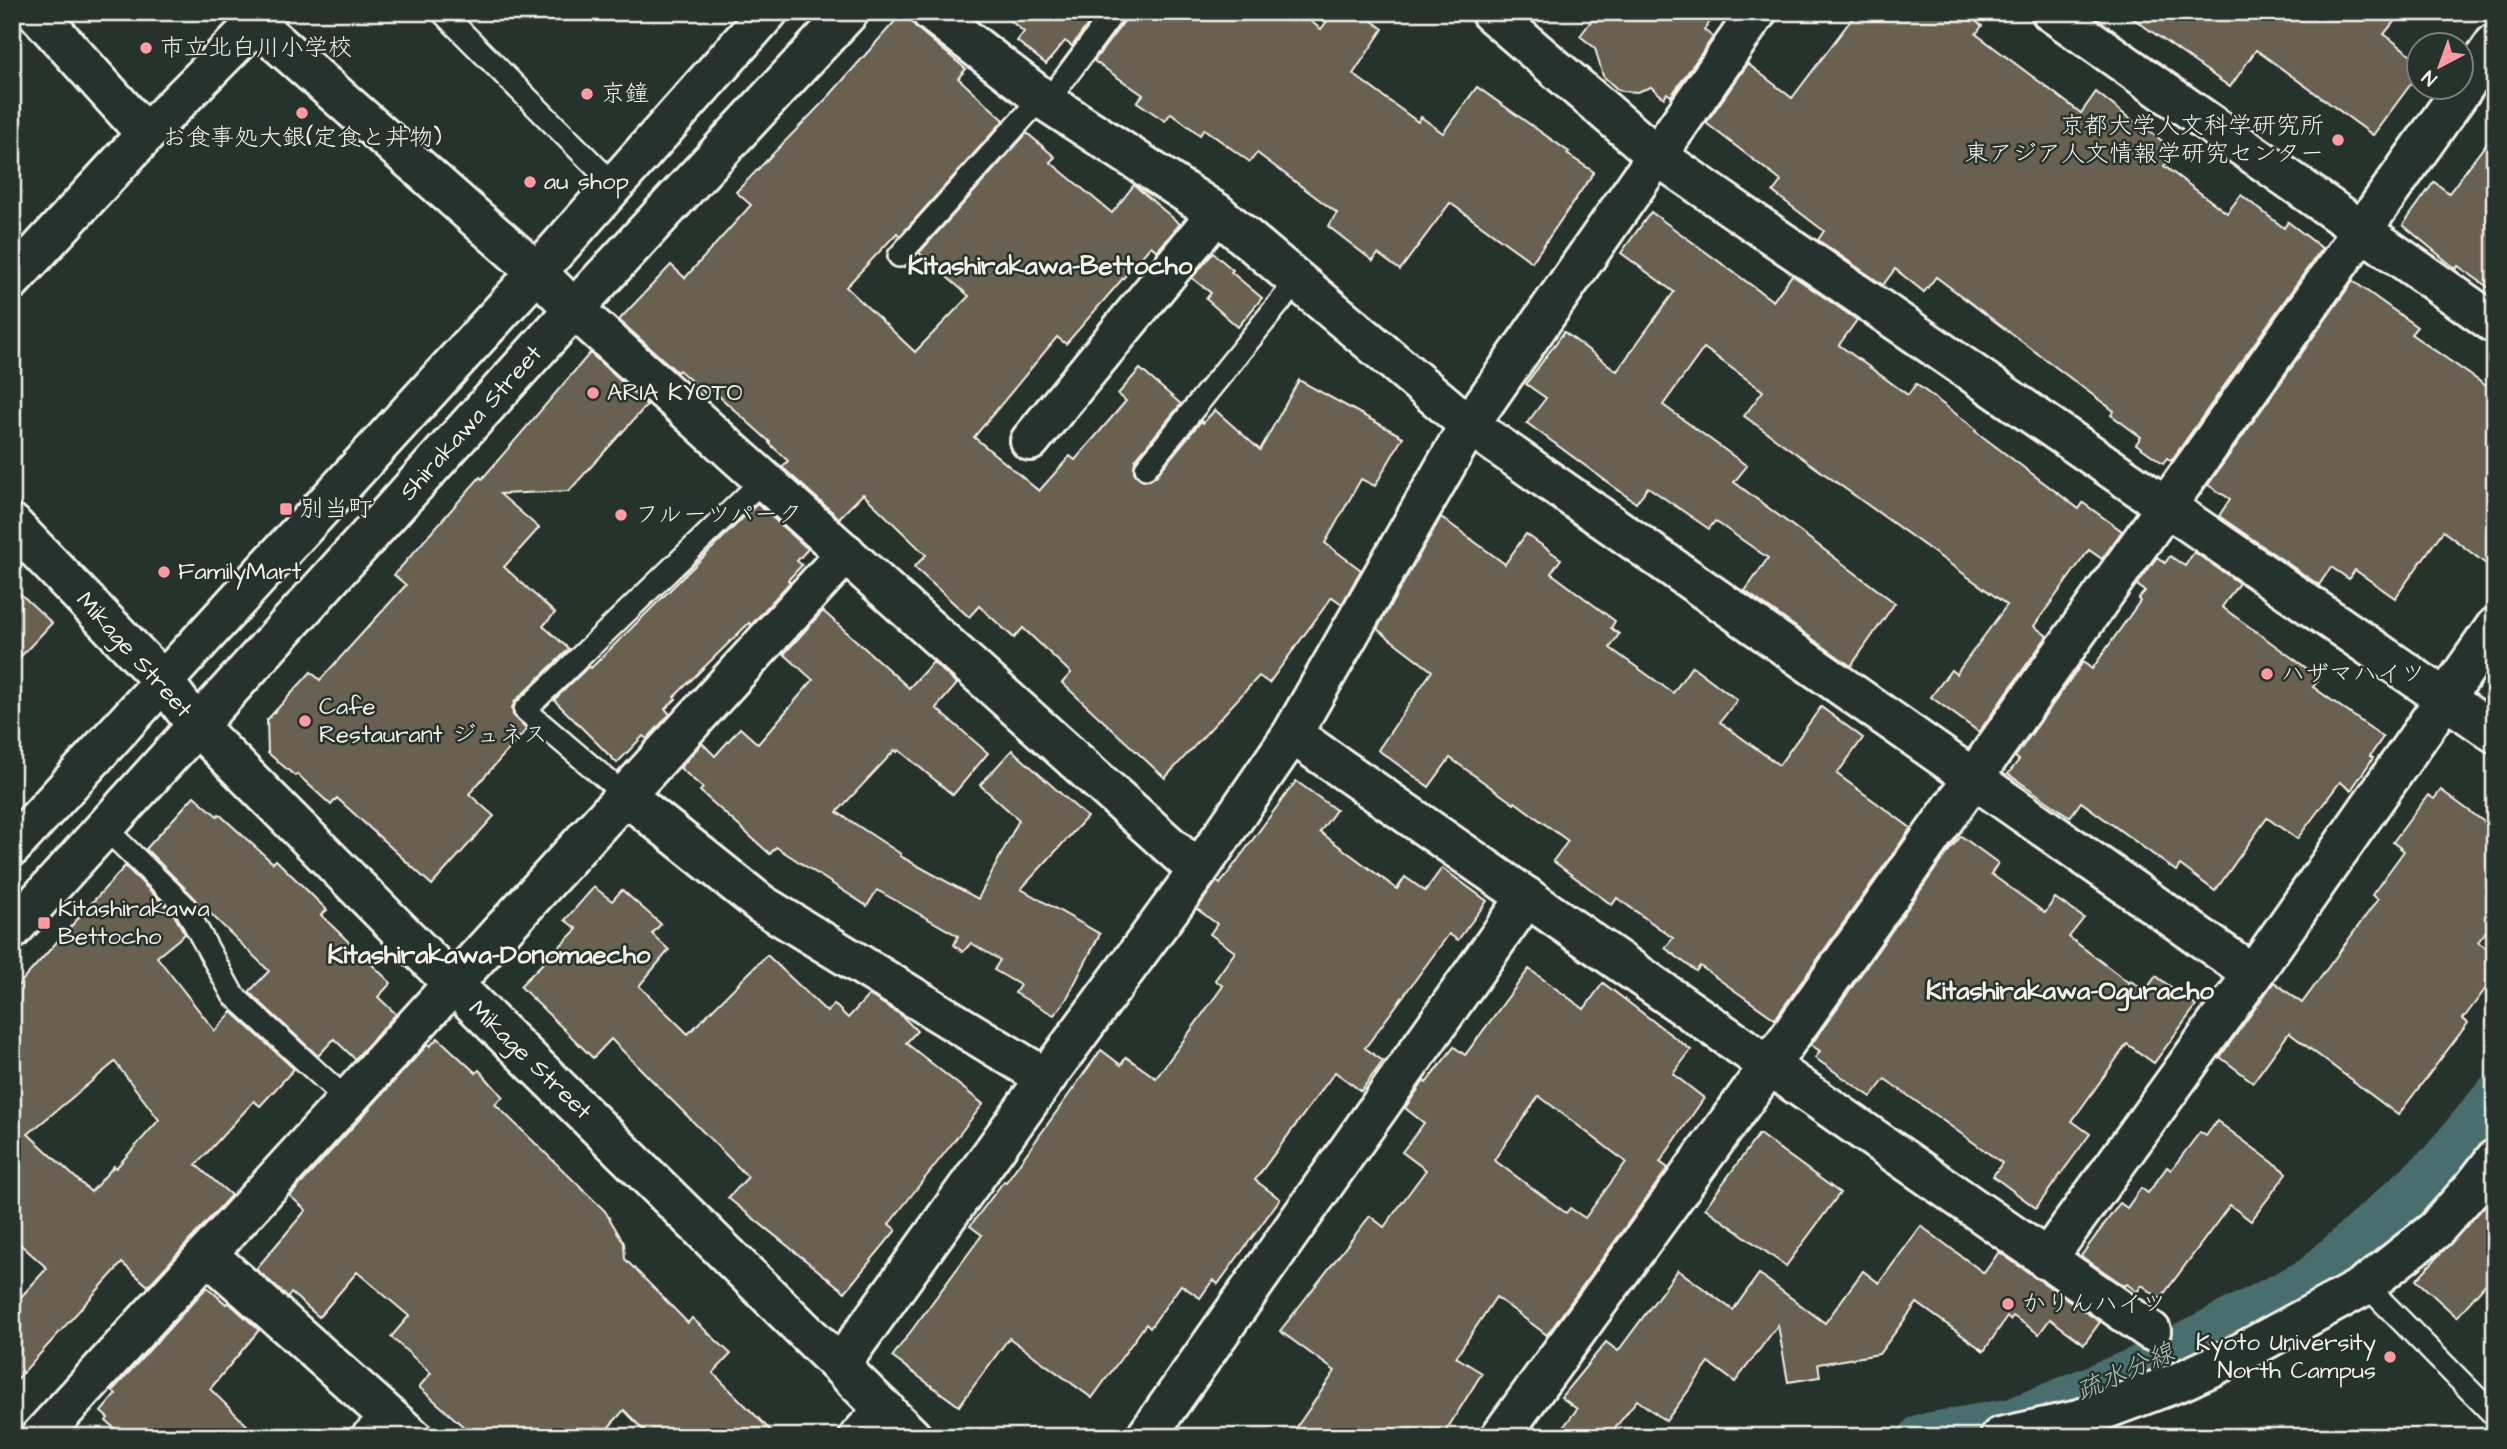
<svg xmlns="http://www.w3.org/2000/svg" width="2507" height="1449" viewBox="0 0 2507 1449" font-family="'Architects Daughter','Klee One',sans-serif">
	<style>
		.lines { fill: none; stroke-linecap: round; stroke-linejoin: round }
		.canal { stroke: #4a6e6e; stroke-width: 46 }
		.building { fill: #686051; stroke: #f4f1e8; stroke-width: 2; fill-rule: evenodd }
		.service-casing { stroke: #f4f1e8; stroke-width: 26 }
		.minor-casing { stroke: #f4f1e8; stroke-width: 44 }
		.primary-casing { stroke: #f4f1e8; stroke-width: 44 }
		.service { stroke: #26332d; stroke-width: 21 }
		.minor { stroke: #26332d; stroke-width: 38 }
		.primary { stroke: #26332d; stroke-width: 38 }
		.poi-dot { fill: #ff9aa2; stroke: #26332d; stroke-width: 2.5 }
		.labels { text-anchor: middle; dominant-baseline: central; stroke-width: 5; stroke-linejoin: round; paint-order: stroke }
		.poi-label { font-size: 24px; fill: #f4f1e8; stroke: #26332d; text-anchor: start }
		.street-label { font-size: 24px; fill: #f4f1e8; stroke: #26332d }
		.neighbourhood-label { font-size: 26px; font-weight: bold; fill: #f4f1e8; stroke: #26332d }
		.water-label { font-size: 26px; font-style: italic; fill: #b0bdb7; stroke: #26332d }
	</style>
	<rect width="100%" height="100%" fill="#26332d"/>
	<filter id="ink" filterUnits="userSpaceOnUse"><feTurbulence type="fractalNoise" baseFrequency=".0143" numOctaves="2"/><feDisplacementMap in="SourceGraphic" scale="14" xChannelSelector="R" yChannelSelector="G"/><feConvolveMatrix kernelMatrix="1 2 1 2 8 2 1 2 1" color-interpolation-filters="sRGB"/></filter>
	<g filter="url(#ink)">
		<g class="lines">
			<!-- canal -->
			<path class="canal" d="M1922,1437L2013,1421L2135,1371L2312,1280L2441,1164L2495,1098"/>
		</g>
		<!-- building -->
		<g class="building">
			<path d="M903,12L918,29L966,69L958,78L1004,120L900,236L897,233L846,287L915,352L969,296L919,253L1027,133L1055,157L1050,162L1112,213L1134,185L1180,224L1157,251L1151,246L1066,344L1057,337L974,437L1039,491L1070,456L1075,460L1126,401L1118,394L1140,369L1181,404L1135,460L1134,472L1143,481L1150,480L1156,476L1201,421L1203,423L1215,410L1260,450L1299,380L1403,437L1375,486L1361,479L1325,543L1361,570L1342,604L1332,597L1269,683L1259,676L1165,778L1062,683L1071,673L1023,628L1014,638L979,606L969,617L914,567L926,555L863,494L839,518L782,467L788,461L769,443L770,442L711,389L706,394L679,370L677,372L619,320L671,265L685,278L751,205L736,192L829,96Z"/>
			<path d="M1000,12H1097L1072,46L1065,41L1046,64L1017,41L1024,32Z"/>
			<path d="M1127,12H1298L1321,29L1334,12H1360L1383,29L1353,74L1418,122L1421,117L1443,133L1477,87L1569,152L1567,154L1594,172L1532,262L1450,203L1400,270L1378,254L1373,261L1328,226L1337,213L1257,153L1250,162L1204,129L1200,135L1171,113L1165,121L1137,102L1143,95L1094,61L1125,20Z"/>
			<path d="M1598,12H1717L1704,30L1713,37L1671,96L1667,93L1664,98L1651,87L1637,92L1623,91L1617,89L1603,76L1595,48L1580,36Z"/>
			<path d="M1857,12H1964L1982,26L1976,34L2081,113L2096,92L2143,129L2145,128L2175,151L2164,166L2227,213L2241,195L2284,228L2288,222L2322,248L2171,461L2167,458L2163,463L2136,444L2141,437L2111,415L2114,411L1936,277L1924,292L1895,269L1883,285L1818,240L1824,231L1773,192L1781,181L1706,123L1748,64L1792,98Z"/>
			<path d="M2124,12H2402L2384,34L2419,61V73L2373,135L2256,50L2230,87Z"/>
			<path d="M2495,132V292L2458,266L2456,269L2403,225L2434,182L2449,193Z"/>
			<path d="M1651,212L1773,301L1792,275L1857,320L1839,345L1908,395L1916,384L1976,429L1975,431L2079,509L2083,503L2122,531L2102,559L2089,550L2034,626L2047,636L1979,732L1931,697L1951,670L1956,674L2007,605L1744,416L1763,391L1704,348L1663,405L1747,466L1734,482L1895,603L1851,666L1745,591L1768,558L1715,521L1709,529L1648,487L1636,503L1527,423L1546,398L1526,384L1564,332L1617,371L1674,292L1621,253Z"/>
			<path d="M1213,253L1233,270L1231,272L1262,298L1238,327L1206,299L1211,293L1192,278Z"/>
			<path d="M2353,281L2417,327L2411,334L2495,392V571L2443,531L2395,598L2355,570L2349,579L2331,567L2319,585L2219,516L2230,499L2208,485Z"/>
			<path d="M590,353L647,405L569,491L500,494L539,528L504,567L555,613L543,626L569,649L515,701L512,708L513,715L527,729L469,794L494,816L432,885L337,798L331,805L297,774L295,776L268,753L267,720L311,672L320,680L406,585L394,575L480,477L482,479Z"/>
			<path d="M757,504L808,549L797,561L802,565L788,580L790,582L751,625L749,623L674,697L676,699L665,709L670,714L647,739L643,736L617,763L554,700L589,666L591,668Z"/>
			<path d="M1441,517L1505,564L1526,534L1561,559L1551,573L1615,621L1611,628L1619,634L1610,648L1673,693L1692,666L1737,700L1720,722L1779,765L1821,707L1863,738L1837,774L1911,828L1775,1019L1700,966L1696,971L1665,948L1673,938L1617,898L1612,905L1553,861L1568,841L1515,802L1514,804L1450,758L1429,787L1378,750L1432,671L1377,629Z"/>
			<path d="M2194,552L2239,583L2222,607L2320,678L2313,687L2383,737L2370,756L2373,758L2351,790L2340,782L2297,839L2267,818L2215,891L2180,865L2176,871L2081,802L2070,817L2008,774L2019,760L2015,757L2083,662L2092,669L2140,601L2138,599L2145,591L2137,585L2157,557L2165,563L2170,556L2185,566Z"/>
			<path d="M12,586L52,623L12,666Z"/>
			<path d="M823,611L909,688L933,662L957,684L936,708L988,753L953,795L899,750L897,752L895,750L837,812L901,854L900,856L978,899L1019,820L980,785L1012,750L1087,817L1021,889L1100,934L1066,1000L1054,1015L1015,993L1020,985L994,970L1000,960L971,943L963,952L954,945L958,936L877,890L867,906L776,847L770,854L700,791L703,788L680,768L702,743L715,756L740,728L758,744L813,680L784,654Z"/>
			<path d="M1296,781L1336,810L1320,832L1397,889L1405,877L1425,891L1442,868L1487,901L1458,940L1449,934L1365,1048L1383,1061L1361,1091L1335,1072L1255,1180L1280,1199L1218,1284L1213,1280L1200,1298L1181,1285L1150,1328L1146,1324L1092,1398L1009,1338L959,1406L892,1357L982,1235L970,1226L1004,1181L1006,1182L1101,1050L1121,1065L1126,1057L1156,1078L1223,986L1215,980L1235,952L1210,934L1217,924L1197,909L1217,881L1220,884Z"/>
			<path d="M2441,790L2495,830V920L2478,942L2495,955V976L2463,1019L2468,1023L2398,1115L2289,1033L2253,1082L2220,1057L2274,982L2302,1003L2378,899L2372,895L2404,851L2393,842L2428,795L2434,799Z"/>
			<path d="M194,796L217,816L219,814L273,863L276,860L327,910L321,915L391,983L378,997L396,1014L355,1059L334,1039L318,1056L249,992L269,971L211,914L206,918L193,896L146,849Z"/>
			<path d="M1961,836L1998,863L1991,874L2045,913L2055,898L2084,918L2069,937L2129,983L2131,981L2145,991L2156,976L2196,1006L2154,1063L2127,1044L2072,1121L2090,1134L2036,1208L1993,1176L2002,1163L1956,1130L1885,1079L1871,1097L1815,1058L1820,1051L1811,1045L1946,854Z"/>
			<path d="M125,866L173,913L185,934L157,957L215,1031L232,1012L294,1069L260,1106L254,1101L196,1165L231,1195L148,1286L122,1263L12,1385V1307L47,1268L12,1237V992ZM115,1062L159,1120L116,1168L114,1166L91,1192L28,1134Z"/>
			<path d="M594,887L612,901L622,890L661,924L652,934L669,950L639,986L688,1034L767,955L827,1012L834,1004L848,1018L869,995L901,1015L917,1031L906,1043L983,1104L889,1224L896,1230L845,1292L728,1198L748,1177L611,1039L593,1058L520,986L577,929L565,920Z"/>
			<path d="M1529,969L1584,1009L1603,983L1691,1050L1673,1074L1704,1098L1660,1162L1668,1168L1547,1335L1496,1297L1456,1357L1482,1373L1442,1437H1290L1335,1371L1280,1331L1370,1216L1384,1227L1426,1170L1402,1152L1424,1123L1405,1108L1424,1081L1426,1083L1454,1047L1465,1055ZM1539,1096L1626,1162L1585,1218L1570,1208L1566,1213L1494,1160Z"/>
			<path d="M438,1038L476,1073L479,1070L503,1097L495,1104L605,1211L624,1243L625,1259L688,1323L692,1318L731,1354L713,1373L777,1437H650L624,1410L600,1437H475L419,1387L431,1373L391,1337L409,1316L357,1272L319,1317L291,1293L288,1297L256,1269L306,1210L290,1196L428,1044L430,1046Z"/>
			<path d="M2217,1121L2287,1173L2251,1221L2230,1205L2160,1299L2142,1285L2137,1292L2127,1284L2125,1286L2081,1256L2120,1203L2127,1208L2141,1188L2148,1193L2167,1167L2171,1170L2200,1132L2206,1136Z"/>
			<path d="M1759,1134L1840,1193L1786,1266L1705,1208Z"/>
			<path d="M2495,1195V1273L2457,1317L2416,1280Z"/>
			<path d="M1921,1226L1984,1273L1999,1252L2100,1322L2084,1344L2050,1319L2039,1334L2013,1316L2010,1320L2007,1317L1984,1351L1917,1303L1879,1354L1818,1364L1820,1377L1788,1382L1778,1325L1735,1382L1709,1363L1666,1421L1637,1400L1608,1437H1556L1577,1409L1561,1397L1606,1342L1618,1351L1678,1270L1733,1310L1759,1274L1825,1323L1863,1271L1879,1283Z"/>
			<path d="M207,1287L226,1304L228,1302L259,1330L210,1389L259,1437H125L106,1421L108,1418L101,1412L116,1394L112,1391Z"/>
		</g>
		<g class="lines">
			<defs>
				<g id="service">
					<path d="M442,12L614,185"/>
					<path d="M1047,102L1114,12"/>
					<path d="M899,256L1041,98"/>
					<path d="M1146,468L1297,281"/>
					<path d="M625,795L525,710L764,479"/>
					<path d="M105,828L184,905L233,995L347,1100"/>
					<path d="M2366,1285L2495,1416"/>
					<path d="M359,1437L385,1412"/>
				</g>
				<g id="minor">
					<path d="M36,12L146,134"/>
					<path d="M931,12L1047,102L1217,213L1469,425L2253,974"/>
					<path d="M1490,12L1656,155L2495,733"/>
					<path d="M2051,12L2495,324"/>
					<path d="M256,24L537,272L574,309L1198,871"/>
					<path d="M12,280L146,134L267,12"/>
					<path d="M1030,441L1217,213"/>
					<path d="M1292,734L2151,1331"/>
					<path d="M625,795L761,904L1046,1078"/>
					<path d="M207,1254L412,1437"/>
					<path d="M2046,1260L2253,974L2495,627"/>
					<path d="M841,1364L1046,1078L1198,871L1292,734L1469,425L1757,12"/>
					<path d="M40,1437L846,553"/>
					<path d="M859,1437L885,1409"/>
					<path d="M1146,1437L1527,897"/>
					<path d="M1500,1437L1769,1066L2495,43"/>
					<path d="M2000,1437L2074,1421L2181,1381L2235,1356L2366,1285L2435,1230L2475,1185L2495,1159"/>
				</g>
				<g id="primary">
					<path d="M12,524L164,682L197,726L453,984L912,1437"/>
					<path d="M12,847L537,272L768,12"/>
					<path d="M12,930L574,309L849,12"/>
				</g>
			</defs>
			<!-- service casing -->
			<use href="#service" class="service-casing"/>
			<!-- minor casing -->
			<use href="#minor" class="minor-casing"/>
			<!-- primary casing -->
			<use href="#primary" class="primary-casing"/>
			<!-- service -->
			<use href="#service" class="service"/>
			<!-- minor -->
			<use href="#minor" class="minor"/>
			<!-- primary -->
			<use href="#primary" class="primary"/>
		</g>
	</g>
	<!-- markers -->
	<g class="poi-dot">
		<circle cx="146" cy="48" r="7"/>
		<circle cx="587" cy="94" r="7"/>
		<circle cx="302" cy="113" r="7"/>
		<circle cx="2338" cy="140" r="7"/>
		<circle cx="530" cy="182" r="7"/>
		<circle cx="593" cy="393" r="7"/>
		<rect x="279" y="502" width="14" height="14" rx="3.5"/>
		<circle cx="621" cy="515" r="7"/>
		<circle cx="164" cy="572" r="7"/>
		<circle cx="2267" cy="674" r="7"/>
		<circle cx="305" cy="721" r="7"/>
		<rect x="37" y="916" width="14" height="14" rx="3.5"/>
		<circle cx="2008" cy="1304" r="7"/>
		<circle cx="2390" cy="1357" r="7"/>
	</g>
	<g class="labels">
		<!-- poi labels -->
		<g class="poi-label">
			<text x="160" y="48">市立北白川小学校</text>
			<text x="601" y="94">京鐘</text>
			<text x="2324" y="126" text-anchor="end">京都大学人文科学研究所<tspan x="2324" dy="28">東アジア人文情報学研究センター</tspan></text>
			<text x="302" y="138" text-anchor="middle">お食事処大銀(定食と丼物)</text>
			<text x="544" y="182">au shop</text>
			<text x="607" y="393">ARIA KYOTO</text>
			<text x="300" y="509">別当町</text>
			<text x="635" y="515">フルーツパーク</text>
			<text x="178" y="572">FamilyMart</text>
			<text x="2281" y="674">ハザマハイツ</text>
			<text x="319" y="707">Cafe<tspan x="319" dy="28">Restaurant ジュネス</tspan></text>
			<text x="58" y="909">Kitashirakawa<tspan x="58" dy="28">Bettocho</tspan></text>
			<text x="2022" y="1304">かりんハイツ</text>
			<text x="2376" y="1343" text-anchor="end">Kyoto University<tspan x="2376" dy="28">North Campus</tspan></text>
		</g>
		<!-- street labels -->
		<g class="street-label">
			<text transform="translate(471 423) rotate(-48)">Shirakawa Street</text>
			<text transform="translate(134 655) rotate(48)">Mikage Street</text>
			<text transform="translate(530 1060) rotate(44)">Mikage Street</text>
		</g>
		<!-- neighbourhood labels -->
		<g class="neighbourhood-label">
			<text x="1050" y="266">Kitashirakawa-Bettocho</text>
			<text x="489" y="955">Kitashirakawa-Donomaecho</text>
			<text x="2070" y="991">Kitashirakawa-Oguracho</text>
		</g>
		<!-- water labels -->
		<g class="water-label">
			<text transform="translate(2125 1372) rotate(-24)">疏水分線</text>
		</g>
	</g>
	<!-- margin -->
	<rect width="2507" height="1449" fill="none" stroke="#26332d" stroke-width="42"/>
	<rect x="21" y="21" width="2465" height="1407" fill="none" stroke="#f4f1e8" stroke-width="2.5" filter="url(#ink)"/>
	<!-- north arrow -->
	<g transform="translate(2440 66) rotate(221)"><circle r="33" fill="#26332d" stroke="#787f78" stroke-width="2"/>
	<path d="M0-5L12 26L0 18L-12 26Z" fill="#ff9aa2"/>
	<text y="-10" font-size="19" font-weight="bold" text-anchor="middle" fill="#f4f1e8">N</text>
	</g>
</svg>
